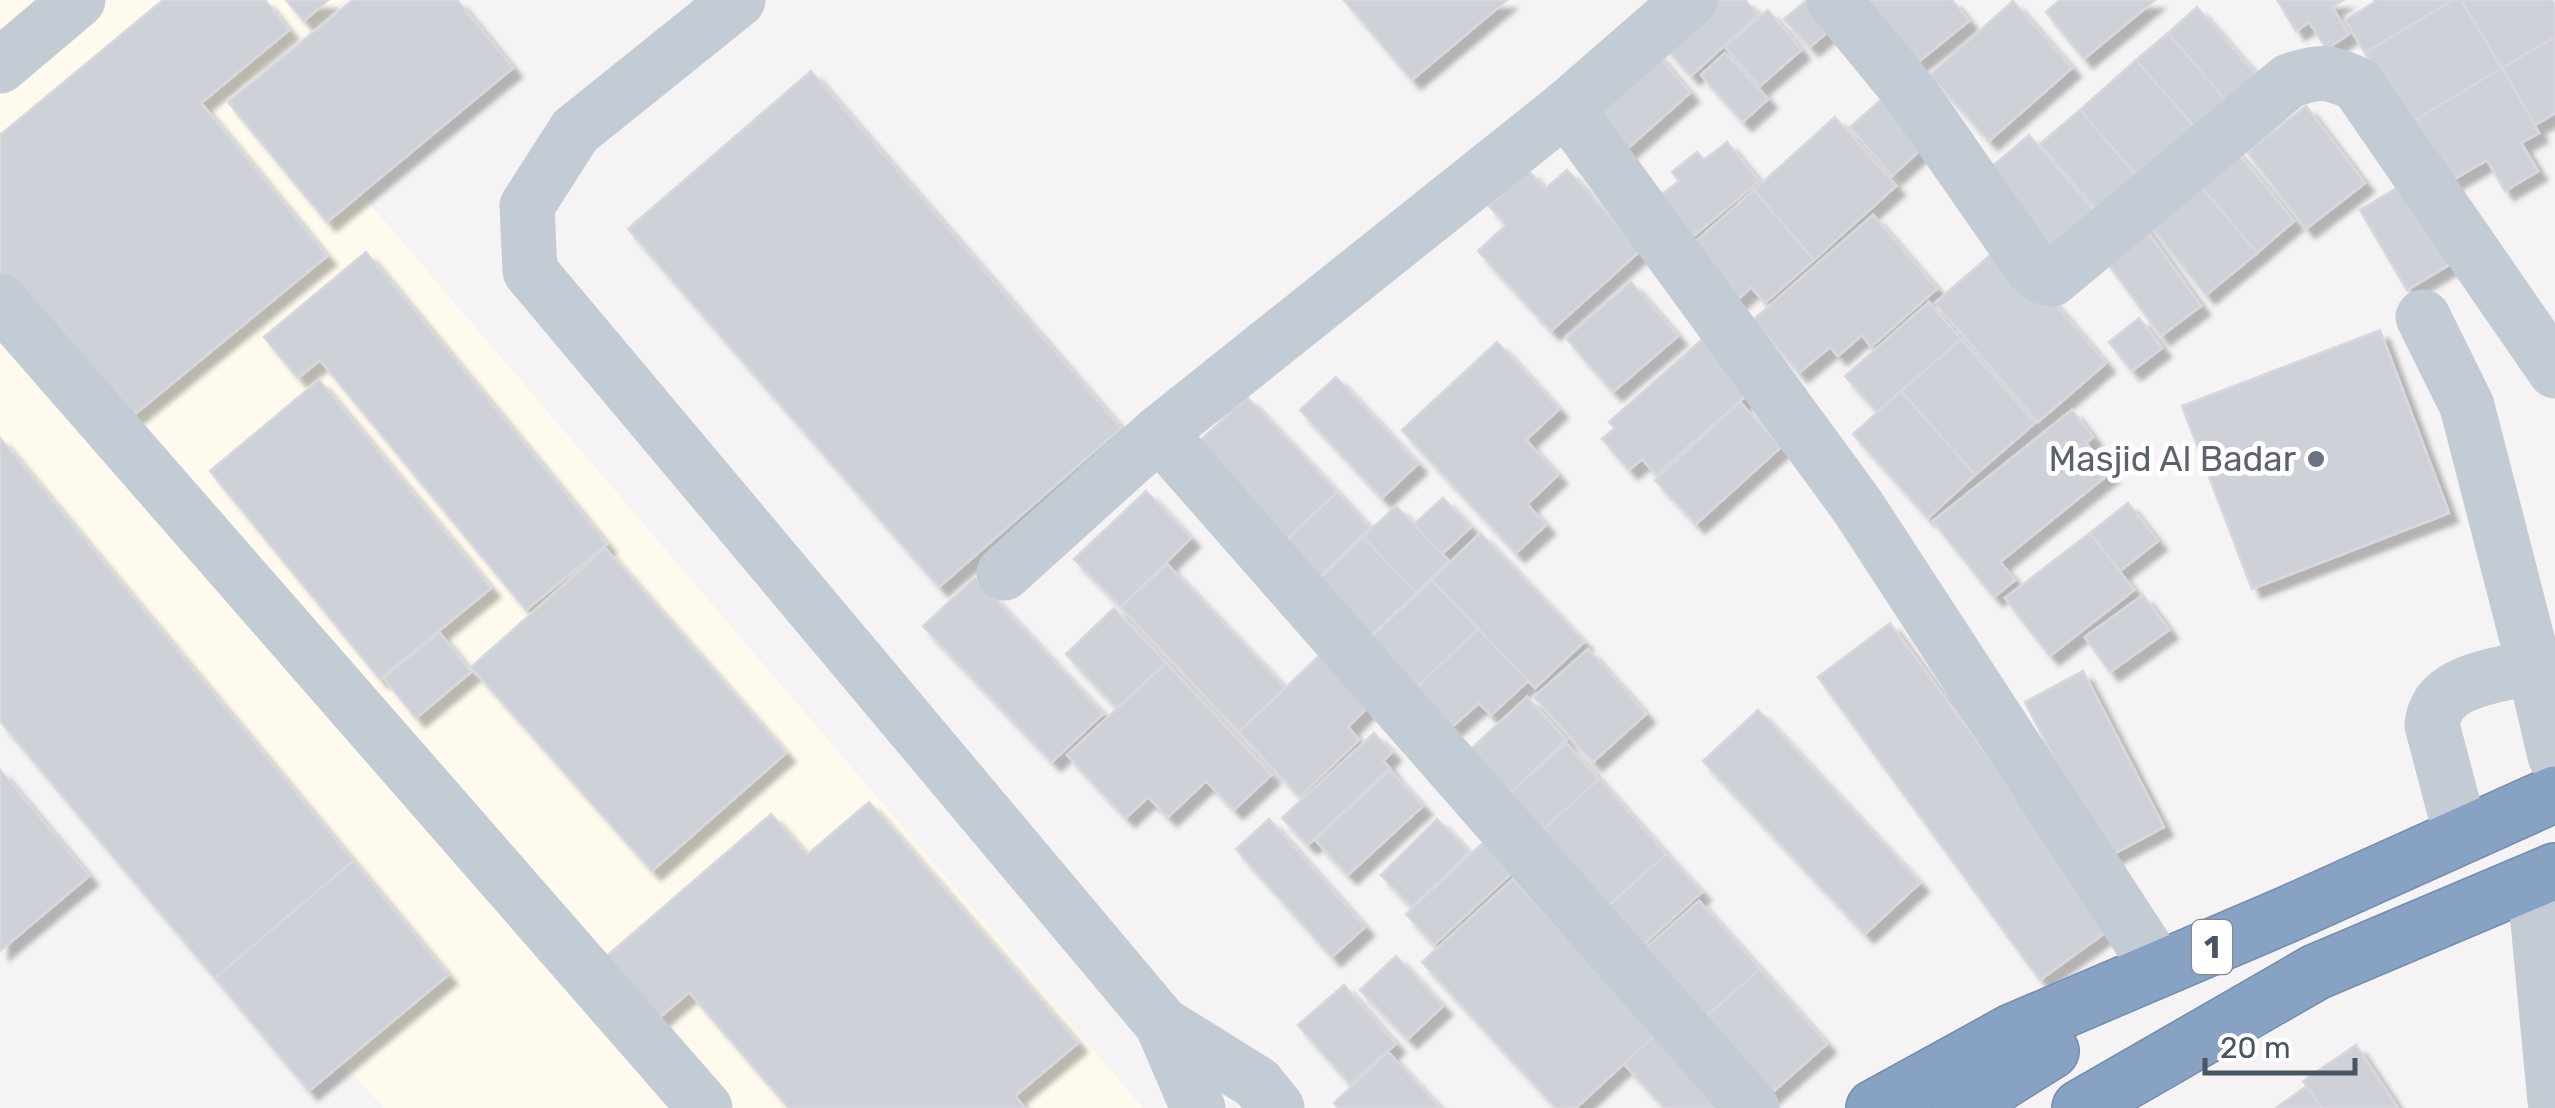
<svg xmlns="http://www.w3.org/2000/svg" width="2555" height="1108" viewBox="0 0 2555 1108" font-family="Rubik,sans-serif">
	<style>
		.commercial { fill: #fefaee }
		.building { fill: #ced1d8; stroke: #d6d8de; stroke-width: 2.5; filter: url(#shadow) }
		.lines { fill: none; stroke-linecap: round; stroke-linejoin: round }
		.highway-casing { stroke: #738daf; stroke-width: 58 }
		.minor { stroke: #c3ccd4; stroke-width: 55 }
		.highway { stroke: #88a2c3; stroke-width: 55 }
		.worship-dot { fill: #6b7280; stroke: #fff; stroke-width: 4 }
		.labels { text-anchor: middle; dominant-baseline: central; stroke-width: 10; stroke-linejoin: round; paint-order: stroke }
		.shield { fill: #fff; stroke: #808891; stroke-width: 2.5 }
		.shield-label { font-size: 32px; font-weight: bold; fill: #495562 }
		.worship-label { font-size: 35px; fill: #5b616d; stroke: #fff; text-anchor: end }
	</style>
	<defs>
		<filter id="shadow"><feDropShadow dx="9" dy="9" stdDeviation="2.5" flood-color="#0004"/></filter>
	</defs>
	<rect width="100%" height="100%" fill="#f5f3f3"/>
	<!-- commercial -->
	<path class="commercial" d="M0,0H345L258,73L1143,1108H384L0,704Z"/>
	<!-- building -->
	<g class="building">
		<path d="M163,0H265L289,30L201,103L327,256L124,423L0,272V135Z"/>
		<path d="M286,0H328L304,21Z"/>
		<path d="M353,0H457L513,68L327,222L228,102Z"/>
		<path d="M1344,0H1507L1412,80Z"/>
		<path d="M1705,0H1745L1758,15L1691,76L1659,40Z"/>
		<path d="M1807,0L1832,28L1810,47L1784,19Z"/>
		<path d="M1843,0H1952L1969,21L1903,74Z"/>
		<path d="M2060,0H2155L2084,59L2046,12Z"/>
		<path d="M2280,0H2343L2332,7L2349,34L2327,49L2309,22L2296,31L2278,1Z"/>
		<path d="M2374,0H2453L2365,53L2345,20L2375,2Z"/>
		<path d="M2453,0H2461L2502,68L2407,125L2365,53Z"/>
		<path d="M2461,0H2552L2555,5V37L2502,68Z"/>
		<path d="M2013,1L2072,68L1989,141L1930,75Z"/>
		<path d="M2197,7L2265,85L2235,111L2168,33Z"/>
		<path d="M1768,10L1801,50L1760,86L1725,47Z"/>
		<path d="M2168,33L2235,111L2204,138L2136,60Z"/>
		<path d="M2555,37V113L2535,125L2502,68Z"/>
		<path d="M1651,47L1690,93L1625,151L1585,105Z"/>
		<path d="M1725,53L1768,99L1743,122L1701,75Z"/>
		<path d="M2136,60L2204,138L2147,188L2080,110Z"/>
		<path d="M2502,68L2539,133L2521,143L2538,171L2505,191L2487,160L2451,181L2415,120Z"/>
		<path d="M811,71L1121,428L939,587L628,229Z"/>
		<path d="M1900,83L1928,143L1892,176L1850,127Z"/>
		<path d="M2306,106L2365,183L2306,229L2247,152Z"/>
		<path d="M2080,110L2147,188L2107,222L2040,144Z"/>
		<path d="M1835,117L1896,186L1814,260L1754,190Z"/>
		<path d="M2029,135L2097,214L2042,261L1974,182Z"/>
		<path d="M1727,142L1759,181L1689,240L1655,200L1679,181L1672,172L1697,152L1704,160Z"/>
		<path d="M2233,147L2294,221L2257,253L2194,178Z"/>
		<path d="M1528,170L1545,189L1567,170L1641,250L1551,331L1478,251L1506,225L1489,206Z"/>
		<path d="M2194,178L2257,253L2206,295L2145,219Z"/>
		<path d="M2410,180L2457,260L2407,290L2360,210Z"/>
		<path d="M1754,190L1814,260L1765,303L1751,287L1735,302L1687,249Z"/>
		<path d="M1873,215L1937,289L1871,347L1862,335L1838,356L1830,347L1799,373L1753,320Z"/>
		<path d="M2139,220L2201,306L2161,336L2098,250Z"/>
		<path d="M2003,244L2106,363L2038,422L1935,303Z"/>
		<path d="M366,252L607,544L526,610L320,360L298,378L264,337Z"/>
		<path d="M1631,282L1678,336L1613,392L1566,338Z"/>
		<path d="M1929,302L1961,339L1877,412L1845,376Z"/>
		<path d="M2139,318L2162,348L2132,371L2109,342Z"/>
		<path d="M2380,330L2449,513L2252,589L2182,406Z"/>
		<path d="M1708,334L1756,387L1656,475L1642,459L1629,470L1602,439L1615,428L1609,422Z"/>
		<path d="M1961,339L2035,423L1975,475L1901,391Z"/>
		<path d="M1497,342L1559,409L1526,440L1558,475L1527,504L1546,525L1516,553L1402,430Z"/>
		<path d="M1336,377L1418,464L1382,498L1300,410Z"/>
		<path d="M319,380L491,588L380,679L210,471Z"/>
		<path d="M1901,391L1975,475L1928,518L1853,434Z"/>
		<path d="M1247,397L1337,492L1284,542L1194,446Z"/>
		<path d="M1740,402L1781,447L1696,524L1655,480Z"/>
		<path d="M2072,410L2093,437L2086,443L2110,473L2000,562L2015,580L1994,597L1933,521Z"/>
		<path d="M0,438L353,861L215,978L0,721Z"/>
		<path d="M1146,491L1191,538L1121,607L1074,559Z"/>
		<path d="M1337,492L1370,528L1318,578L1284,542Z"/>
		<path d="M1443,498L1471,527L1442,554L1413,525Z"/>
		<path d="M2128,503L2158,541L2120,571L2090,533Z"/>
		<path d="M1396,506L1449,561L1416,593L1363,537Z"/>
		<path d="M1480,533L1584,642L1535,688L1432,580Z"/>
		<path d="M2090,533L2134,590L2050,656L2005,598Z"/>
		<path d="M1363,537L1416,593L1369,637L1316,582Z"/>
		<path d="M605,548L786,753L652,871L471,667Z"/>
		<path d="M1167,564L1285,688L1239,732L1121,607Z"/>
		<path d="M975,578L1103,714L1052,762L923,626Z"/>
		<path d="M1432,580L1478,629L1415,689L1369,639Z"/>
		<path d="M2143,595L2169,630L2110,672L2085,637Z"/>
		<path d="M1114,608L1166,663L1117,708L1066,654Z"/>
		<path d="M1890,623L2113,927L2040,980L1818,677Z"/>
		<path d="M1478,629L1528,681L1491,715L1479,703L1452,727L1415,689Z"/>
		<path d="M439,632L471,672L416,718L384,678Z"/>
		<path d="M1588,649L1646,714L1593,762L1534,697Z"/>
		<path d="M1324,651L1373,702L1348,727L1359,740L1300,797L1239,732Z"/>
		<path d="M1166,663L1271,775L1234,810L1206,781L1168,817L1148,797L1126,818L1067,755Z"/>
		<path d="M2083,671L2164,827L2106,858L2025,702Z"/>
		<path d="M1527,697L1566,740L1502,801L1462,757Z"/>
		<path d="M1758,710L1920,883L1865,934L1703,761Z"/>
		<path d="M1374,733L1392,752L1383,761L1390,768L1308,845L1282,818Z"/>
		<path d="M1566,743L1599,779L1534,838L1500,802Z"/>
		<path d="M0,770L89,876L0,951Z"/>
		<path d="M1390,770L1423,806L1348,875L1315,840Z"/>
		<path d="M1599,779L1666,854L1595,918L1527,844Z"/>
		<path d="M869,802L1078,1043L1015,1096L1025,1108H789L689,992L646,1029L593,968L771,814L807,855Z"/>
		<path d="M1269,819L1365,927L1332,957L1236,849Z"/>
		<path d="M1437,819L1469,852L1412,907L1381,875Z"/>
		<path d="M1486,840L1514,871L1434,945L1406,914Z"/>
		<path d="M1666,854L1702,892L1630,957L1595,918Z"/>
		<path d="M353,861L448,975L309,1091L215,978Z"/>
		<path d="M1513,879L1656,1034L1576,1108H1556L1422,962Z"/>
		<path d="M1699,901L1760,969L1690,1031L1630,962Z"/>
		<path d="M1396,956L1443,1006L1408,1039L1360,990Z"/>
		<path d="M1760,969L1827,1044L1757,1106L1690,1031Z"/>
		<path d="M1344,985L1396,1044L1350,1084L1298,1025Z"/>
		<path d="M1656,1034L1724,1108H1665L1624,1064Z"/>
		<path d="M2356,1045L2398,1108H2322L2303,1081Z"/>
		<path d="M1388,1052L1440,1108H1338L1334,1103Z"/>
		<path d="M2307,1086L2322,1108H2278L2277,1107Z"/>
	</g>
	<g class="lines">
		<defs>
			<g id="highway">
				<path d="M1874,1108L2012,1032L2286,915L2555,794"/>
				<path d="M1960,1108L2051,1051"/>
				<path d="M2080,1108L2316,972L2555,871"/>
			</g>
		</defs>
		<!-- highway casing -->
		<use href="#highway" class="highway-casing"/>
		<!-- minor -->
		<g class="minor">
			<path d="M738,0L575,131L527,206L530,271L1162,1024L1198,1108"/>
			<path d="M1834,0L1911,94L2033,269L2041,276L2052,279L2289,81C2320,70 2328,71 2357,84L2555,371"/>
			<path d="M0,66L78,0"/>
			<path d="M1566,108L1858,507L2159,969"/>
			<path d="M0,301L705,1108"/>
			<path d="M2423,317L2467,406L2534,666"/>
			<path d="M1159,433L1752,1108"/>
			<path d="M1004,573L1159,433L1566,108L1690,0"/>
			<path d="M2461,835L2432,725C2437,678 2497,677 2534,666L2555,756"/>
			<path d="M2534,880L2555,1101"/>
			<path d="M1162,1024L1257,1083L1277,1108"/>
		</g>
		<!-- highway -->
		<use href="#highway" class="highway"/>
	</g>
	<!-- markers -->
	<circle class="worship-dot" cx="2316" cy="459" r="10"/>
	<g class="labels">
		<!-- shield labels -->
		<rect class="shield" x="2192" y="920" width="40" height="54" rx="8"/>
		<g class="shield-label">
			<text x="2212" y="947">1</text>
		</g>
		<!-- worship labels -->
		<g class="worship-label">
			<text x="2296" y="459">Masjid Al Badar</text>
		</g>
	</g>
	<!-- scale -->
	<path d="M2205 1058v15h150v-15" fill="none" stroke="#495562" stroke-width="5"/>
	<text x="2220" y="1058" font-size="30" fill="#495562" stroke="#ffffff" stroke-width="8" paint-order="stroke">20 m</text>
</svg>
